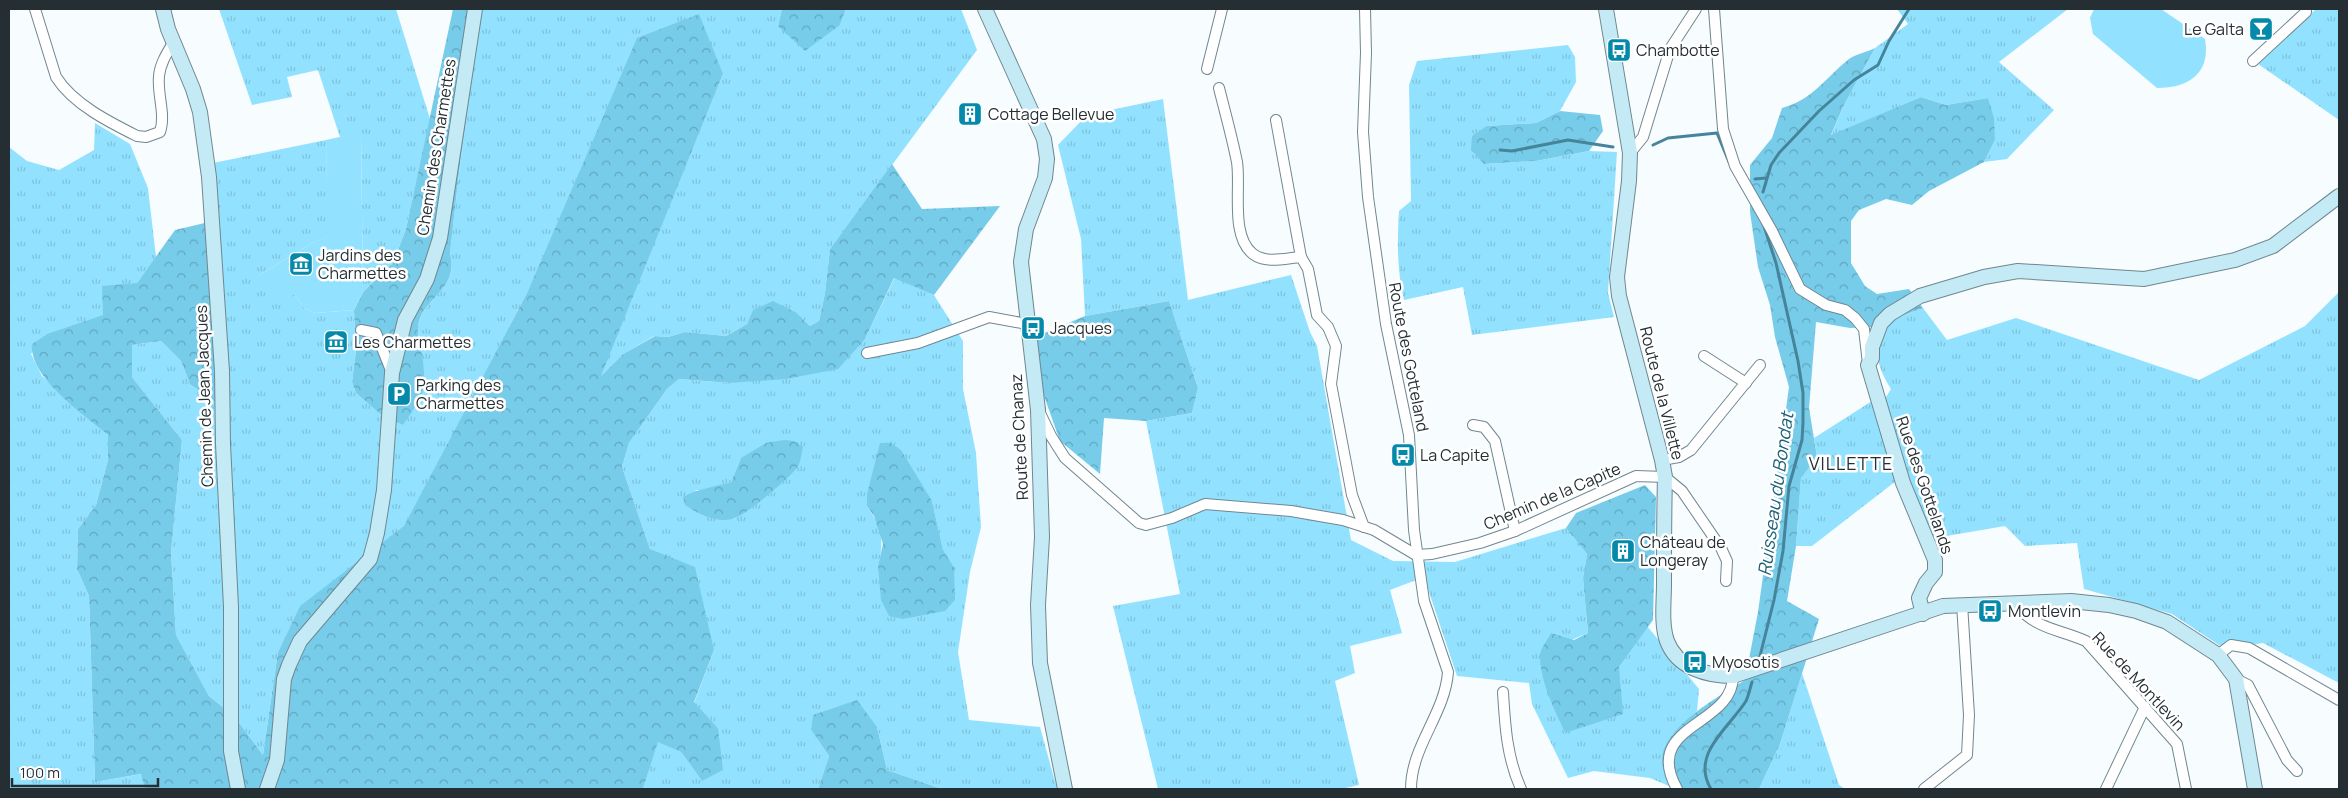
<svg xmlns="http://www.w3.org/2000/svg" width="2348" height="798" viewBox="0 0 2348 798" font-family="Manrope,sans-serif">
	<style>
		.grass { fill: url(#grass-tufts); fill-rule: evenodd }
		.forest { fill: url(#forest-crowns) }
		.green { fill: #92e2ff }
		.lines { fill: none; stroke-linecap: round; stroke-linejoin: round }
		.stream { stroke: #46849b; stroke-width: 3 }
		.street-casing { stroke: #708790; stroke-width: 12 }
		.secondary-casing { stroke: #708790; stroke-width: 16 }
		.street { stroke: #fff; stroke-width: 10 }
		.secondary { stroke: #c3eaf5; stroke-width: 14 }
		.labels { text-anchor: middle; dominant-baseline: central; stroke-width: 5; stroke-linejoin: round; paint-order: stroke }
		.poi-label { font-size: 16px; fill: #252f33; stroke: #fff; text-anchor: start }
		.street-label { font-size: 16px; fill: #252f33; stroke: #fff }
		.neighbourhood-label { font-size: 18px; letter-spacing: 1px; fill: #252f33; stroke: #fff }
		.water-label { font-size: 18px; font-style: italic; fill: #1d6176; stroke: #fff }
	</style>
	<defs>
		<pattern id="grass-tufts" width="24" height="20" patternUnits="userSpaceOnUse" patternTransform="scale(1.25)"><rect width="24" height="20" fill="#92e2ff"/><path d="M3 7l-1-3M5 7V3M7 7l1-3M15 17l-1-3M17 17v-4M19 17l1-3" fill="none" stroke="#7ec2db"/></pattern>
		<pattern id="forest-crowns" width="20" height="18" patternUnits="userSpaceOnUse" patternTransform="scale(1.25)"><rect width="20" height="18" fill="#77ccea"/><path d="M2 6a3 3 0 1 1 6 0M12 15a3 3 0 1 1 6 0" fill="none" stroke="#61a6be"/></pattern>
	</defs>
	<rect width="100%" height="100%" fill="#f7fcfe"/>
	<!-- grass -->
	<g class="grass">
		<path d="M219,9H396L430,119L406,229L393,263L363,292L361,133L340,137L318,70L287,77L292,97L252,105Z"/>
		<path d="M482,9H782L778,26L840,25L846,9H961L977,50L830,249L825,293L819,321L810,326L797,313L754,310L747,324L726,336L685,332L668,337L654,336L623,354L600,377L723,74L528,291L404,527L300,607L278,652L263,755L234,716L209,696L176,635L171,552L182,440L132,377V345L161,341L181,361L190,384L213,163L326,140L328,237L312,243L258,276L294,294L304,308L315,313L354,310L356,351L352,382L356,393L379,413L422,354C421,346 417,334 418,326C423,297 460,290 450,253L460,164Z"/>
		<path d="M1897,9H2068L1999,62L2054,110L2007,159L1984,162L1995,140L1988,98L1946,105L1921,97L1831,136L1843,107L1875,48L1908,24Z"/>
		<path d="M2316,9H2339V120L2258,64Z"/>
		<path d="M1568,45L1575,57L1576,82L1560,111L1536,123L1487,126L1484,164L1536,161L1589,151L1617,152L1608,293L1614,317L1472,335L1463,287L1404,300C1397,271 1397,241 1399,211L1411,201L1409,85L1417,61Z"/>
		<path d="M1163,99L1188,300L1291,275L1310,332L1317,346L1351,540L1393,561L1455,562L1566,528L1587,554L1583,578L1588,633L1540,653C1545,682 1553,707 1565,733L1619,667L1647,626L1699,689L1697,711L1672,735L1662,759L1669,786L1650,778L1594,771L1568,778L1532,704L1529,683L1457,676L1424,577L1390,590L1402,633L1350,646L1355,673L1335,681L1359,785L1341,789H1158L1113,606L1180,594L1146,421L1192,413L1198,388L1169,301L1085,316L1081,239L1058,145L1087,115Z"/>
		<path d="M95,123L130,144L148,188L156,257L137,283L104,315L49,333L31,354L42,376L108,435V460L96,505L78,529L77,569L89,596L95,782L142,774L145,789H9V147L27,161L59,170L94,150Z"/>
		<path d="M895,277L934,295L963,341V389L976,453L981,527L970,572L958,652L969,720L1040,727L1057,789H942L887,770L877,727L811,730L829,756L818,789H643L658,741L681,752L702,781L718,728L694,703L714,650L650,549L622,467L629,443L667,389L679,379L730,383L865,339ZM741,458L771,492L734,519L695,490H704L731,482ZM932,501L943,551L954,567H878C884,541 883,529 867,506Z"/>
		<path d="M2339,292V683L2263,643L2225,649L2172,614L2084,589L2077,543L2025,546L2005,526L1935,538L1896,481L1812,546H1796L1801,477L1817,457L1814,438L1872,401L1886,397L1891,389C1874,361 1875,352 1886,322L1923,308L1947,340L2016,318L2199,380L2305,326Z"/>
		<path d="M1802,673L1839,785L1845,789H1759L1780,744Z"/>
	</g>
	<!-- forest -->
	<g class="forest">
		<path d="M453,9H482L460,164L450,253C460,291 421,298 418,327C417,335 421,346 422,354C427,392 425,393 403,425L379,413L356,393L352,382L356,351L354,310L363,292L393,263L406,229Z"/>
		<path d="M782,9H846L840,25L805,51L778,26Z"/>
		<path d="M699,14L723,74L601,376L623,354L655,336L668,337L685,332L726,336L747,324L753,310L773,301L797,313L810,326L819,321L825,293L830,249L892,164L922,209L1000,206L934,295L894,278L865,339L838,369L786,379L730,383L679,379L667,389L629,443L622,467L650,549L695,567L714,650L694,702L718,728L723,770L702,781L681,752L658,742L643,789H145L141,774L95,782L89,596L77,569L78,529L96,505L108,460V435C84,414 29,378 32,344L49,333L103,315L102,286L137,283L175,230L209,222L219,404L190,384L181,361L161,341L132,345V377L182,440L171,552L176,635L209,696L234,716L263,755L278,652L300,606L404,526L528,291L637,38Z"/>
		<path d="M1875,48L1843,107L1831,135L1921,97L1946,105L1988,98L1994,118L1995,140L1984,162L1929,191L1912,205L1886,199L1859,210L1851,221V263L1865,286L1877,294L1909,289L1923,308L1872,327L1850,328L1816,322L1809,408L1817,457L1801,478L1796,546L1787,601L1819,619L1780,744L1759,789H1677L1669,786C1667,778 1661,767 1662,759C1664,726 1720,696 1745,680L1758,612L1789,387L1775,337L1770,305L1758,267L1750,212V165L1772,138L1782,108C1813,100 1826,77 1849,59C1856,54 1867,52 1875,48Z"/>
		<path d="M1560,111L1600,115L1603,131L1589,151L1536,161L1484,164L1471,150L1472,136L1487,126L1536,123Z"/>
		<path d="M1169,301L1198,388L1192,413L1146,421L1104,418L1100,474L1060,441L1038,379L1035,337L1085,316Z"/>
		<path d="M784,440L794,441L803,447C801,454 801,464 796,469C787,480 744,517 732,519C716,523 698,514 685,505L683,497C697,489 714,487 731,482L741,458L766,443Z"/>
		<path d="M880,443H891L901,450L932,501L943,550L954,567L955,600L945,611L903,619L889,616L881,600L878,566L883,544L874,516L867,506V494Z"/>
		<path d="M1645,485L1656,497L1653,620L1619,667L1623,714L1565,733C1555,711 1539,679 1540,654C1541,648 1548,639 1551,633L1574,640L1588,633L1583,578L1587,554L1566,528L1576,513Z"/>
		<path d="M857,700L877,727L887,770L942,789H818L829,756L811,730L813,715Z"/>
	</g>
	<!-- green -->
	<g class="green">
		<path d="M2094,9H2161L2205,39C2211,73 2189,88 2157,88L2093,34L2090,18Z"/>
		<path d="M361,132L363,292L354,310L315,313L304,308L294,294L277,305L258,276L312,243L327,237L326,140Z"/>
	</g>
	<g class="lines">
		<!-- stream -->
		<g class="stream">
			<path d="M1653,145L1668,138L1717,133L1729,162"/>
			<path d="M1500,150L1512,151L1568,140L1613,147"/>
			<path d="M1755,179L1766,178"/>
			<path d="M1763,192L1771,165L1779,153L1819,111L1854,80L1878,65L1889,41L1909,9"/>
			<path d="M1760,656L1774,600L1783,551L1789,486L1802,440L1803,422V393L1798,361L1776,263L1763,223"/>
			<path d="M1711,789C1690,754 1729,728 1746,701C1749,695 1750,688 1752,682"/>
		</g>
		<defs>
			<g id="street">
				<path d="M35,9L56,77C73,104 109,122 137,136L146,137L160,132C166,114 157,95 159,76C160,64 167,53 173,43"/>
				<path d="M1365,9L1366,53L1363,132L1368,197L1386,324L1409,435L1414,530L1424,601L1448,672C1445,714 1411,746 1411,789"/>
				<path d="M1714,9L1723,129L1735,166L1772,231L1800,289L1826,305L1845,310L1855,318L1864,329L1868,364"/>
				<path d="M2253,61L2306,12V9"/>
				<path d="M1207,69L1222,9"/>
				<path d="M1219,88C1225,112 1232,137 1237,162C1241,188 1230,236 1253,254C1266,264 1286,258 1301,257L1308,269L1317,315L1328,327L1336,346L1331,384L1352,495L1364,527"/>
				<path d="M1276,120L1301,257"/>
				<path d="M1630,153L1643,137L1670,49L1696,9"/>
				<path d="M361,330L376,333L392,373"/>
				<path d="M867,353L918,343L989,317L1027,324"/>
				<path d="M1704,356L1746,383"/>
				<path d="M1040,413L1051,436L1065,458L1139,523L1146,525L1172,518L1205,504L1291,511L1343,520L1374,530L1416,555L1432,554L1480,543L1515,531L1636,476L1665,477L1682,491L1721,548L1727,561L1726,581"/>
				<path d="M1473,425L1484,427L1495,441L1515,531"/>
				<path d="M1662,460L1679,457L1691,450L1760,365"/>
				<path d="M2013,603C2040,631 2053,627 2086,641L2177,744L2186,789"/>
				<path d="M2218,655L2231,645L2249,648L2339,700"/>
				<path d="M2236,679L2248,685L2287,760L2297,771"/>
				<path d="M1503,692C1505,726 1507,758 1521,789"/>
				<path d="M1677,789C1641,724 1733,727 1733,676"/>
				<path d="M1924,789L1967,755L1969,715L1962,604"/>
				<path d="M2106,789L2145,707"/>
			</g>
			<g id="secondary">
				<path d="M163,9L168,29L193,89L200,112L209,177L222,371L223,444L231,607V751L238,789"/>
				<path d="M985,9L1044,139L1047,159L1045,178L1026,229L1021,262L1038,410L1042,537L1038,605L1040,663L1065,789"/>
				<path d="M1606,9L1630,153L1629,181L1617,277L1619,296L1662,460L1665,477C1664,513 1664,548 1664,584C1664,601 1661,624 1667,641C1677,668 1707,676 1733,676L1943,606L2071,601L2109,605L2136,611L2167,622L2218,655L2236,679L2255,789"/>
				<path d="M1923,614L1919,598L1926,583L1935,572V560L1903,483L1868,365L1872,358V347L1881,323L1890,314L1920,296L1984,277L2018,271L2144,279L2235,260L2273,246L2339,196"/>
				<path d="M267,789L277,760L284,679L289,665L300,641L370,559L377,533L384,490L392,373L405,320L427,279L440,238L475,9"/>
			</g>
		</defs>
		<!-- street casing -->
		<use href="#street" class="street-casing"/>
		<!-- secondary casing -->
		<use href="#secondary" class="secondary-casing"/>
		<!-- street -->
		<use href="#street" class="street"/>
		<!-- secondary -->
		<use href="#secondary" class="secondary"/>
	</g>
	<!-- icons -->
	<defs>
		<symbol id="bar-square" viewBox="-11 -11 22 22"><rect x="-9" y="-9" width="18" height="18" rx="4" fill="#0489aa" stroke="#fff"/><path d="M-6-5H6L.8 .8V4.5H3.5V6h-7V4.5H-.8V.8Z" fill="#fff"/></symbol>
		<symbol id="bus-square" viewBox="-11 -11 22 22"><rect x="-9" y="-9" width="18" height="18" rx="4" fill="#0489aa" stroke="#fff"/><path d="M-5-6H5V4H4V6H2V4H-2V6H-4V4H-5ZM-3.5-4V0h7V-4ZM-3.5 1.2v1.5H-2V1.2ZM2 1.2v1.5H3.5V1.2Z" fill="#fff"/></symbol>
		<symbol id="building-square" viewBox="-11 -11 22 22"><rect x="-9" y="-9" width="18" height="18" rx="4" fill="#0489aa" stroke="#fff"/><path d="M-4-6H4V6H1V3H-1V6H-4ZM-2.5-4.3h1.7v1.8h-1.7ZM.8-4.3h1.7v1.8H.8ZM-2.5-1h1.7V.8h-1.7ZM.8-1h1.7V.8H.8Z" fill="#fff"/></symbol>
		<symbol id="museum-square" viewBox="-11 -11 22 22"><rect x="-9" y="-9" width="18" height="18" rx="4" fill="#0489aa" stroke="#fff"/><path d="M0-6L6-3V-2H-6V-3ZM-5-1h2V3h-2ZM-1-1h2V3h-2ZM3-1h2V3H3ZM-6 4H6V6H-6Z" fill="#fff"/></symbol>
		<symbol id="parking-square" viewBox="-11 -11 22 22"><rect x="-9" y="-9" width="18" height="18" rx="4" fill="#0489aa" stroke="#fff"/><path d="M-3.5-5.5H1a3.5 3.5 0 0 1 0 7H-1V5.5H-3.5ZM-1-3.4V-.6H.8a1.4 1.4 0 0 0 0-2.8Z" fill="#fff"/></symbol>
	</defs>
	<g fill-rule="evenodd">
		<use href="#bar-square" x="2247" y="15" width="28" height="28"/>
		<use href="#bus-square" x="1605" y="36" width="28" height="28"/>
		<use href="#building-square" x="956" y="100" width="28" height="28"/>
		<use href="#museum-square" x="287" y="250" width="28" height="28"/>
		<use href="#bus-square" x="1019" y="314" width="28" height="28"/>
		<use href="#museum-square" x="322" y="328" width="28" height="28"/>
		<use href="#parking-square" x="385" y="380" width="28" height="28"/>
		<use href="#bus-square" x="1389" y="441" width="28" height="28"/>
		<use href="#building-square" x="1609" y="537" width="28" height="28"/>
		<use href="#bus-square" x="1976" y="597" width="28" height="28"/>
		<use href="#bus-square" x="1681" y="648" width="28" height="28"/>
	</g>
	<g class="labels">
		<!-- poi labels -->
		<g class="poi-label">
			<text x="2244" y="29" text-anchor="end">Le Galta</text>
			<text x="1636" y="50">Chambotte</text>
			<text x="988" y="114">Cottage Bellevue</text>
			<text x="318" y="255">Jardins des<tspan x="318" dy="18">Charmettes</tspan></text>
			<text x="1050" y="328">Jacques</text>
			<text x="354" y="342">Les Charmettes</text>
			<text x="416" y="385">Parking des<tspan x="416" dy="18">Charmettes</tspan></text>
			<text x="1420" y="455">La Capite</text>
			<text x="1640" y="542">Château de<tspan x="1640" dy="18">Longeray</tspan></text>
			<text x="2008" y="611">Montlevin</text>
			<text x="1712" y="662">Myosotis</text>
		</g>
		<!-- street labels -->
		<g class="street-label">
			<text transform="translate(436 147) rotate(-81)">Chemin des Charmettes</text>
			<text transform="translate(1409 357) rotate(79)">Route des Gotteland</text>
			<text transform="translate(1662 393) rotate(76)">Route de la Villette</text>
			<text transform="translate(204 396) rotate(-92)">Chemin de Jean Jacques</text>
			<text transform="translate(1019 437) rotate(-93)">Route de Chanaz</text>
			<text transform="translate(1925 485) rotate(71)">Rue des Gottelands</text>
			<text transform="translate(1552 496) rotate(-23)">Chemin de la Capite</text>
			<text transform="translate(2139 681) rotate(47)">Rue de Montlevin</text>
		</g>
		<!-- neighbourhood labels -->
		<g class="neighbourhood-label">
			<text x="1851" y="463">VILLETTE</text>
		</g>
		<!-- water labels -->
		<g class="water-label">
			<text transform="translate(1775 494) rotate(-82)">Ruisseau du Bondat</text>
		</g>
	</g>
	<!-- border -->
	<rect width="2348" height="798" fill="none" stroke="#252f33" stroke-width="20"/>
	<!-- scale -->
	<path d="M12 778v8h146v-8" fill="none" stroke="#252f33" stroke-width="2.5"/>
	<text x="20" y="778" font-size="15" fill="#252f33" stroke="#ffffff" stroke-width="4" paint-order="stroke">100 m</text>
</svg>
